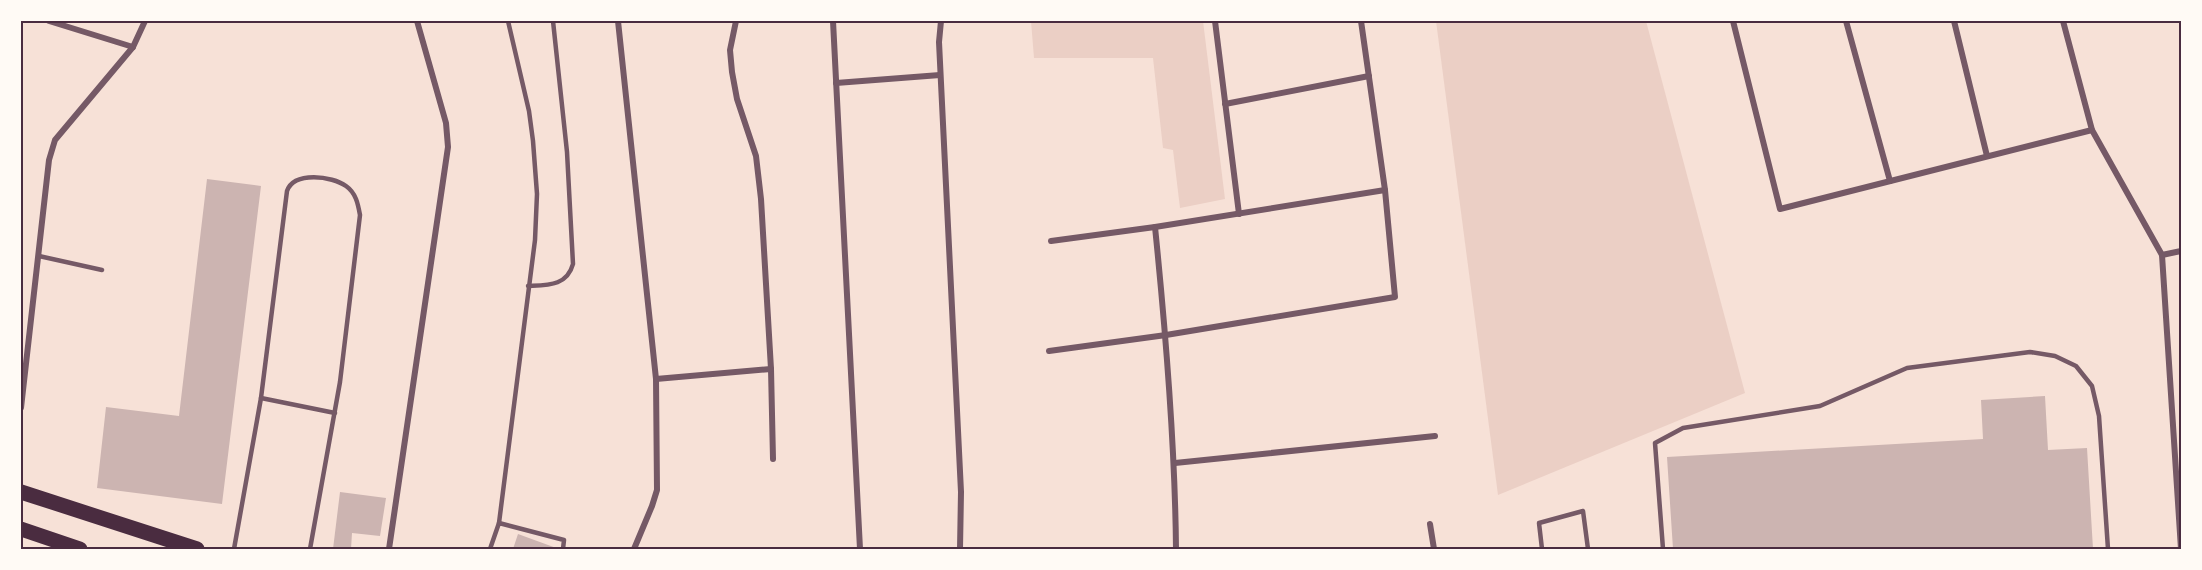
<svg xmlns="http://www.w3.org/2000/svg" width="2202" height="570" viewBox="0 0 2202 570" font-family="'Source Sans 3',sans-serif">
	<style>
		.green { fill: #ebcfc5 }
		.building { fill: #ccb4b1 }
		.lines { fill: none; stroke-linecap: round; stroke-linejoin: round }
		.service { stroke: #755966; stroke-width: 4.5 }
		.minor { stroke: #755966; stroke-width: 6 }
		.primary { stroke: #4a2c40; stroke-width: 15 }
		.neatline { fill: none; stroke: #4a2c40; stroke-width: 2 }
	</style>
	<rect width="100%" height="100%" fill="#f7e1d7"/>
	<!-- green -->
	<g class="green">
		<path d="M1031,21H1203L1225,199L1180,208L1173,150L1163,148L1153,58H1034Z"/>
		<path d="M1436,21H1646L1745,393L1498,495Z"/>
	</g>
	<!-- building -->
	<g class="building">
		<path d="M207,179L261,186L222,504L97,488L106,407L179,416Z"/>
		<path d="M2045,396L2048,450L2087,448L2093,549H1673L1667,457L1983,439L1981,400Z"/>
		<path d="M340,492L386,498L380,536L352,533L351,549H333Z"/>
		<path d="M518,534L559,549H513Z"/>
	</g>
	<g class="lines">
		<!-- service -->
		<g class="service">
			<path d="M39,256L102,270"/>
			<path d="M528,286C548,285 567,286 573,264L567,152L553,21"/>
			<path d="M261,398L287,191C294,171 332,176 346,186C356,193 358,204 360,215L340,382L310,549"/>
			<path d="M499,523L535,240L537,194L533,141L529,111L508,21"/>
			<path d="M234,549L261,398L335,413"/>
			<path d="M490,549L499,523L564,540L563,549"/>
			<path d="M1542,549L1539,523L1583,511L1588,549"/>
			<path d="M1663,549L1655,443L1683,428L1820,406L1907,368L2030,352L2055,356L2076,366L2092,386L2099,416L2108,549"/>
		</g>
		<!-- minor -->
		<g class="minor">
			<path d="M49,21L133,47"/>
			<path d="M618,21L656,379L657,490L652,506L634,549"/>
			<path d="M736,21L730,50L732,72L737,99L756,156L761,199L771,369L773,459"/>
			<path d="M833,21L860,549"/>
			<path d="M941,21L939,42L961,492L960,549"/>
			<path d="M1215,21L1239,214"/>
			<path d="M1733,21L1780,209L2092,130"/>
			<path d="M1846,21L1890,181"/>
			<path d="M1954,21L1987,156"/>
			<path d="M2063,21L2092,130L2162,255L2181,549"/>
			<path d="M836,83L940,75"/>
			<path d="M1225,104L1369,76"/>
			<path d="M1155,227C1166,335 1175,441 1176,549"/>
			<path d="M1051,241L1155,227L1385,190"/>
			<path d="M2162,255L2181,251"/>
			<path d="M1049,351L1166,335L1395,297L1385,190L1361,21"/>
			<path d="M656,379L771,369"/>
			<path d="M21,408L49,160L55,140L133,47L145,21"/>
			<path d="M1175,463L1435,436"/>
			<path d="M1430,524L1434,549"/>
			<path d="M389,549L448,147L446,123L417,21"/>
		</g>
		<!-- primary -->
		<g class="primary">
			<path d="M21,492L197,549"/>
			<path d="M21,529L80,549"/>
		</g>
	</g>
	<!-- border -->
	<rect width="2202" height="570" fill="none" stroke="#fffaf5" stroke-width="45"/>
	<rect x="22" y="22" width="2158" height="526" class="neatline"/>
</svg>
